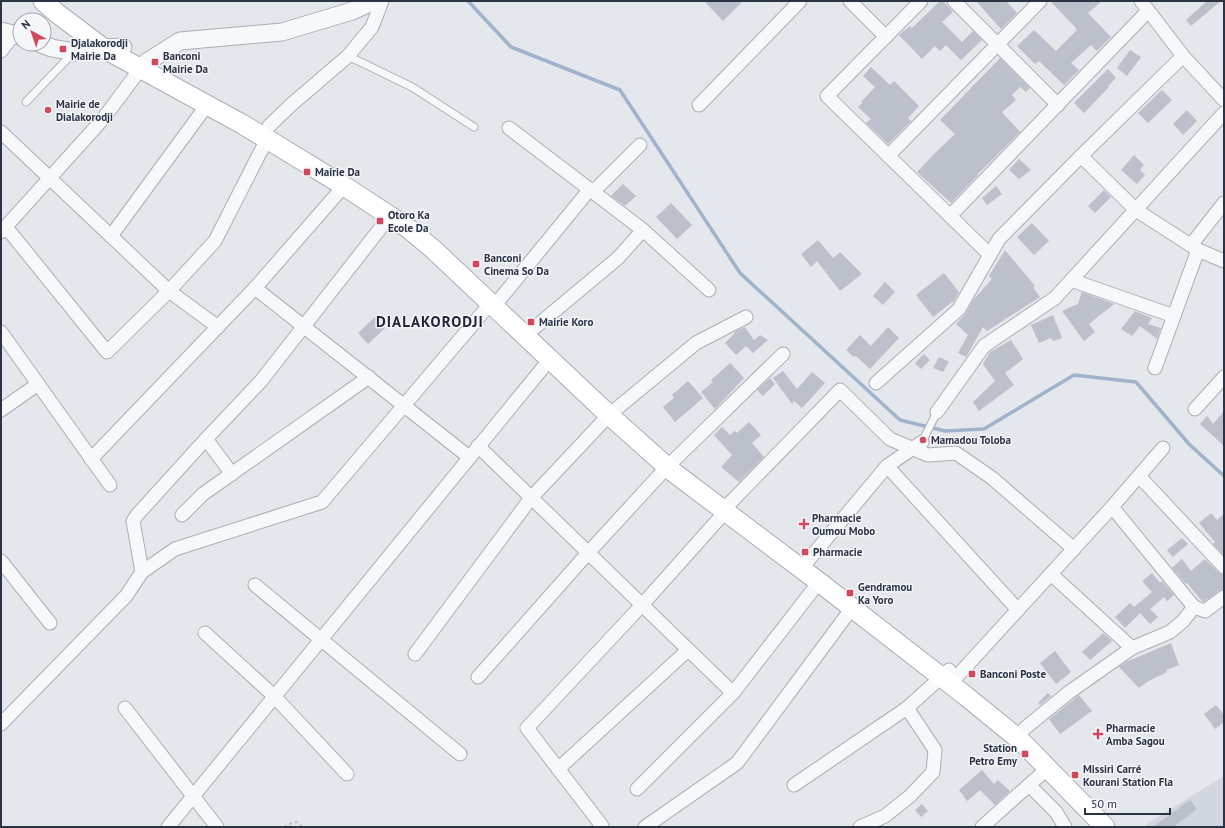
<svg xmlns="http://www.w3.org/2000/svg" width="1225" height="828" viewBox="0 0 1225 828" font-family="'PT Sans',sans-serif">
	<style>
		.built { fill: #d2d6de }
		.lines { fill: none; stroke-linecap: round; stroke-linejoin: round }
		.stream { stroke: #9fb4cc; stroke-width: 3.5 }
		.building { fill: #bbc0ca }
		.service-casing { stroke: #a9aeb7; stroke-width: 9 }
		.minor-casing { stroke: #a9aeb7; stroke-width: 15 }
		.tertiary-casing { stroke: #a9aeb7; stroke-width: 19 }
		.secondary-casing { stroke: #a9aeb7; stroke-width: 21 }
		.path { stroke: #c2c5cb; stroke-width: 2; stroke-dasharray: 3 3; stroke-linecap: butt }
		.service { stroke: #f7f8fa; stroke-width: 7 }
		.minor { stroke: #f7f8fa; stroke-width: 13 }
		.tertiary { stroke: #f7f8fa; stroke-width: 17 }
		.secondary { stroke: #fff; stroke-width: 19 }
		.poi-dot { fill: #d1495b; stroke: #f4f6f9; stroke-width: 1.5 }
		.labels { text-anchor: middle; dominant-baseline: central; stroke-width: 3; stroke-linejoin: round; paint-order: stroke }
		.poi-label { font-size: 11px; font-weight: bold; fill: #2b3445; stroke: #f4f6f9; text-anchor: start }
		.district-label { font-size: 15px; font-weight: bold; letter-spacing: 1px; fill: #1d2536; stroke: #f4f6f9 }
	</style>
	<rect width="100%" height="100%" fill="#e4e7ec"/>
	<!-- built -->
	<path class="built" d="M1224,776V827H1147L1145,825Z"/>
	<g class="lines">
		<!-- stream -->
		<path class="stream" d="M468,1L511,47L620,90L740,273L900,420L945,431L984,429L1074,375L1136,382L1189,444L1224,476"/>
	</g>
	<!-- building -->
	<g class="building">
		<path d="M704,1H743L723,21Z"/>
		<path d="M940,1H943L953,12L942,22L962,42L973,31L982,40L961,60L946,45L940,51L935,46L922,59L899,35L910,26L912,28Z"/>
		<path d="M976,1H1006L1017,13L1001,29Z"/>
		<path d="M1050,1H1102L1088,13L1111,37L1097,51L1091,45L1071,63L1079,70L1064,85L1039,61L1035,64L1017,46L1034,30L1056,51L1077,30L1075,29L1076,28Z"/>
		<path d="M1207,1H1221L1191,26L1186,20Z"/>
		<path d="M1130,50L1141,57L1127,76L1117,68Z"/>
		<path d="M1000,58L1030,88L1026,92L1020,87L1012,95L1016,100L1002,112L1020,132L978,174V175L951,203L917,172L935,153L955,134L940,120Z"/>
		<path d="M871,67L890,85L894,81L919,106L908,118L911,121L888,144L866,123L871,119L858,107L863,103L861,102L875,87L863,76Z"/>
		<path d="M1108,69L1116,78L1108,86L1109,87L1084,113L1074,103Z"/>
		<path d="M1162,90L1172,100L1148,123L1138,113Z"/>
		<path d="M1187,110L1197,121L1183,135L1173,124Z"/>
		<path d="M1134,155L1144,165L1140,170L1145,175L1137,184L1121,170Z"/>
		<path d="M1019,159L1031,170L1019,179L1009,170Z"/>
		<path d="M623,184L636,196L625,206L611,196Z"/>
		<path d="M996,186L1002,194L987,205L982,198Z"/>
		<path d="M1104,190L1111,197L1095,213L1088,206Z"/>
		<path d="M671,203L692,225L677,239L656,217Z"/>
		<path d="M1032,223L1049,241L1034,255L1017,237Z"/>
		<path d="M818,240L833,258L840,252L862,274L840,291L817,261L811,267L801,254Z"/>
		<path d="M1005,250L1035,286L1033,287L1040,297L987,331L983,327L966,357L958,353L968,335L956,324L966,313L973,300L992,279L989,276Z"/>
		<path d="M944,273L959,292L953,303L952,302L933,317L916,295Z"/>
		<path d="M885,282L895,292L883,305L873,296Z"/>
		<path d="M1082,292L1114,304L1089,324L1095,332L1084,341L1062,311L1078,304Z"/>
		<path d="M1135,311L1152,318L1148,324L1161,328L1157,339L1140,326L1132,336L1121,329Z"/>
		<path d="M1053,315L1062,338L1053,341L1051,338L1039,343L1031,325Z"/>
		<path d="M375,317L385,328L368,344L358,333Z"/>
		<path d="M745,327L754,340L760,335L768,340L753,353L746,346L736,355L725,343L735,333L734,332Z"/>
		<path d="M888,327L899,338L870,369L856,356L854,357L846,350L860,335L871,346Z"/>
		<path d="M1011,340L1023,359L1005,373L1014,385L979,411L973,402L995,381L983,364L990,352Z"/>
		<path d="M924,354L930,360L921,369L915,363Z"/>
		<path d="M939,357L949,362L943,372L933,368Z"/>
		<path d="M730,363L744,378L715,409L701,392L713,382L711,380Z"/>
		<path d="M783,371L797,389L812,372L825,383L802,408L794,401L792,404L773,378Z"/>
		<path d="M770,378L775,384L763,396L757,390Z"/>
		<path d="M688,381L703,398L675,422L663,407L674,398L672,395Z"/>
		<path d="M1224,411V446L1200,424L1207,416L1213,424Z"/>
		<path d="M749,422L761,435L752,443L764,457L739,482L721,467L732,455L714,435L722,427L730,435L735,431L737,433Z"/>
		<path d="M1211,513L1217,520L1224,514V555L1213,544L1215,542L1199,523Z"/>
		<path d="M1182,538L1188,544L1173,557L1167,550Z"/>
		<path d="M1182,559L1191,571L1205,559L1218,572L1224,575V589L1219,591L1204,602L1202,601L1187,583L1186,584L1172,568Z"/>
		<path d="M1152,573L1160,583L1162,581L1174,595L1167,601L1164,597L1150,609L1158,617L1150,624L1140,613L1125,628L1115,617L1130,603L1134,607L1152,592L1142,581Z"/>
		<path d="M1103,633L1112,641L1090,660L1082,652Z"/>
		<path d="M1171,643L1179,665L1166,670L1167,672L1147,682L1139,688L1119,667L1126,662Z"/>
		<path d="M1055,651L1071,672L1056,684L1040,663Z"/>
		<path d="M1048,693L1051,696L1040,705L1038,703Z"/>
		<path d="M1079,695L1092,711L1060,734L1049,719Z"/>
		<path d="M1216,705L1224,715V722L1215,729L1204,714Z"/>
		<path d="M982,770L994,784L998,780L1010,791L995,805L980,790L967,801L959,790Z"/>
		<path d="M1190,800L1197,809L1173,827H1153Z"/>
		<path d="M922,804L928,811L921,817L915,810Z"/>
	</g>
	<g class="lines">
		<defs>
			<g id="service">
				<path d="M348,56L412,87L474,127"/>
				<path d="M26,102L73,53"/>
				<path d="M922,442L937,412"/>
			</g>
			<g id="minor">
				<path d="M850,1L886,37"/>
				<path d="M921,1L827,96L990,255"/>
				<path d="M954,1L1058,105"/>
				<path d="M1141,1L1183,56L1224,100"/>
				<path d="M1,51L14,34"/>
				<path d="M699,105L800,1"/>
				<path d="M269,126L292,104L348,56L372,27L382,1"/>
				<path d="M509,128L643,230L709,290"/>
				<path d="M1,132L169,291L218,327"/>
				<path d="M888,156L1040,1"/>
				<path d="M1081,156L1136,210L1198,250L1224,261"/>
				<path d="M593,192L640,145"/>
				<path d="M950,216L1148,11"/>
				<path d="M6,227L107,352L169,291L215,241L267,139"/>
				<path d="M1,232L103,119L141,68"/>
				<path d="M111,236L207,105"/>
				<path d="M1191,245L1224,203"/>
				<path d="M1071,280L1174,316"/>
				<path d="M255,288L469,457"/>
				<path d="M500,299L590,189"/>
				<path d="M533,329L618,258L643,230"/>
				<path d="M1,332L110,485"/>
				<path d="M1155,368L1198,250"/>
				<path d="M876,383L959,309L999,239L1081,156L1183,56"/>
				<path d="M1195,409L1224,377"/>
				<path d="M1,410L38,384"/>
				<path d="M937,412L984,346L1055,298L1224,113"/>
				<path d="M206,439L232,474"/>
				<path d="M478,446L733,693"/>
				<path d="M91,459L255,288L344,186"/>
				<path d="M887,466L1018,610"/>
				<path d="M1139,476L1224,567"/>
				<path d="M1112,507L1194,607L1205,611L1224,597"/>
				<path d="M182,515L203,494L369,377"/>
				<path d="M1,561L50,623"/>
				<path d="M801,569L887,466L922,442"/>
				<path d="M142,572L133,521L137,515L206,439L261,381L390,216"/>
				<path d="M1051,574L1132,648"/>
				<path d="M255,585L460,754"/>
				<path d="M205,633L274,696L347,774"/>
				<path d="M415,654L531,498L609,415L696,343L746,317"/>
				<path d="M478,677L588,553L667,467L783,354"/>
				<path d="M950,684L1112,507L1163,448"/>
				<path d="M125,708L217,827"/>
				<path d="M1,724L126,596L142,572L175,549L322,502L490,304"/>
				<path d="M1024,729L1068,693L1132,648L1170,632L1183,621L1194,607"/>
				<path d="M558,769L688,650"/>
				<path d="M794,785L907,708L949,670"/>
				<path d="M1029,785L1056,812L1065,827"/>
				<path d="M637,789L733,693L819,582"/>
				<path d="M602,826L527,728L642,605L725,512L730,503L840,390L890,439L928,455L956,453L992,478L1074,549"/>
				<path d="M168,827L550,359"/>
				<path d="M645,827L737,763L852,608"/>
				<path d="M860,827L885,816L910,796L933,772L935,750L907,708"/>
				<path d="M982,827L1048,768"/>
			</g>
			<g id="tertiary">
				<path d="M1,31L20,36"/>
				<path d="M41,44L52,48L74,52L103,48L123,47"/>
				<path d="M141,68L147,62L180,41L282,32L352,11L374,1"/>
			</g>
			<path id="secondary" d="M43,1L58,14L103,48L242,124L267,139L344,186L390,216L409,229L433,249L609,415L673,472L819,582L967,697L1021,741L1105,827"/>
		</defs>
		<!-- service casing -->
		<use href="#service" class="service-casing"/>
		<!-- minor casing -->
		<use href="#minor" class="minor-casing"/>
		<!-- tertiary casing -->
		<use href="#tertiary" class="tertiary-casing"/>
		<!-- secondary casing -->
		<use href="#secondary" class="secondary-casing"/>
		<!-- path -->
		<path class="path" d="M284,827L292,823L298,822L302,827"/>
		<!-- service -->
		<use href="#service" class="service"/>
		<!-- minor -->
		<use href="#minor" class="minor"/>
		<!-- tertiary -->
		<use href="#tertiary" class="tertiary"/>
		<!-- secondary -->
		<use href="#secondary" class="secondary"/>
	</g>
	<!-- markers -->
	<g class="poi-dot">
		<rect x="59" y="45" width="8" height="8" rx="2"/>
		<rect x="151" y="58" width="8" height="8" rx="2"/>
		<circle cx="48" cy="110" r="4"/>
		<rect x="303" y="168" width="8" height="8" rx="2"/>
		<rect x="376" y="217" width="8" height="8" rx="2"/>
		<rect x="472" y="260" width="8" height="8" rx="2"/>
		<rect x="527" y="318" width="8" height="8" rx="2"/>
		<circle cx="923" cy="440" r="4"/>
		<path d="M802 518h4v4h4v4h-4v4h-4v-4h-4v-4h4z"/>
		<rect x="801" y="548" width="8" height="8" rx="2"/>
		<rect x="846" y="589" width="8" height="8" rx="2"/>
		<rect x="968" y="670" width="8" height="8" rx="2"/>
		<path d="M1096 728h4v4h4v4h-4v4h-4v-4h-4v-4h4z"/>
		<rect x="1021" y="750" width="8" height="8" rx="2"/>
		<rect x="1071" y="771" width="8" height="8" rx="2"/>
	</g>
	<g class="labels">
		<!-- poi labels -->
		<g class="poi-label">
			<text x="71" y="43">Djalakorodji<tspan x="71" dy="13">Mairie Da</tspan></text>
			<text x="163" y="56">Banconi<tspan x="163" dy="13">Mairie Da</tspan></text>
			<text x="56" y="104">Mairie de<tspan x="56" dy="13">Dialakorodji</tspan></text>
			<text x="315" y="172">Mairie Da</text>
			<text x="388" y="215">Otoro Ka<tspan x="388" dy="13">Ecole Da</tspan></text>
			<text x="484" y="258">Banconi<tspan x="484" dy="13">Cinema So Da</tspan></text>
			<text x="539" y="322">Mairie Koro</text>
			<text x="931" y="440">Mamadou Toloba</text>
			<text x="812" y="518">Pharmacie<tspan x="812" dy="13">Oumou Mobo</tspan></text>
			<text x="813" y="552">Pharmacie</text>
			<text x="858" y="587">Gendramou<tspan x="858" dy="13">Ka Yoro</tspan></text>
			<text x="980" y="674">Banconi Poste</text>
			<text x="1106" y="728">Pharmacie<tspan x="1106" dy="13">Amba Sagou</tspan></text>
			<text x="1017" y="748" text-anchor="end">Station<tspan x="1017" dy="13">Petro Emy</tspan></text>
			<text x="1083" y="769">Missiri Carré<tspan x="1083" dy="13">Kourani Station Fla</tspan></text>
		</g>
		<!-- district labels -->
		<g class="district-label">
			<text x="430" y="321">DIALAKORODJI</text>
		</g>
	</g>
	<!-- border -->
	<rect width="1225" height="828" fill="none" stroke="#2b3445" stroke-width="4"/>
	<!-- north arrow -->
	<g transform="translate(32 32) rotate(320)"><circle r="19" fill="#f4f6f9" stroke="#a4a8b1"/>
	<path d="M0-3L7 15L0 10L-7 15Z" fill="#d1495b"/>
	<text y="-6" font-size="11" font-weight="bold" text-anchor="middle" fill="#2b3445">N</text>
	</g>
	<!-- scale -->
	<path d="M1085 808v6h85v-6" fill="none" stroke="#2b3445" stroke-width="2"/>
	<text x="1091" y="808" font-size="12" fill="#2b3445" stroke="#f4f6f9" stroke-width="3" paint-order="stroke">50 m</text>
</svg>
